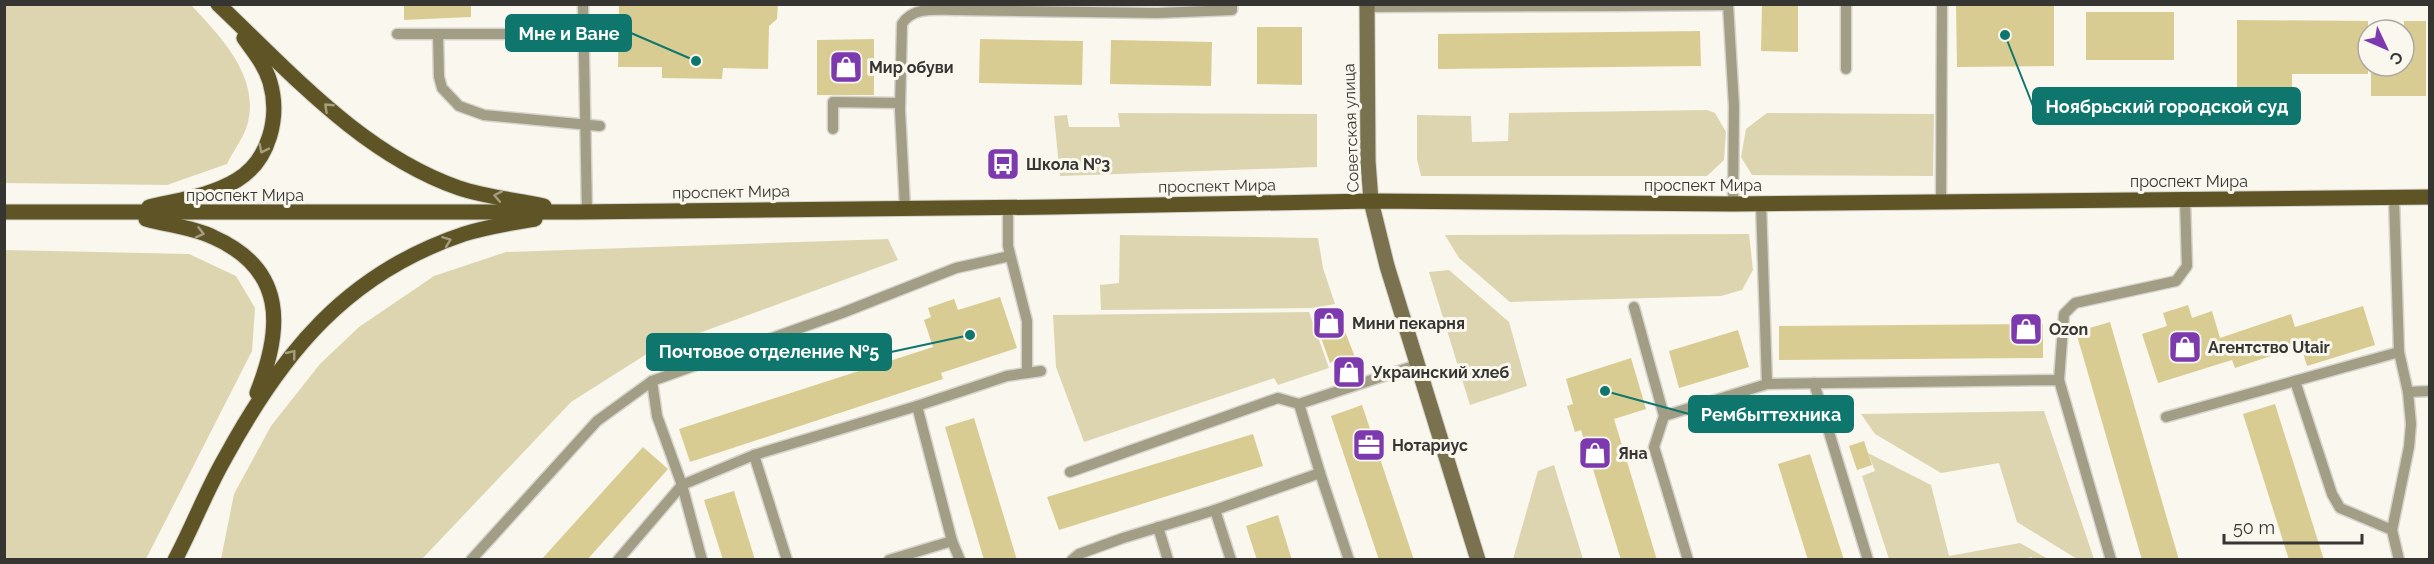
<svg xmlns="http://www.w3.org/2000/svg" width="2434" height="564" viewBox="0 0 2434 564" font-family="Raleway,sans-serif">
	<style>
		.green { fill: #ddd5b0 }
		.building { fill: #d9cc92 }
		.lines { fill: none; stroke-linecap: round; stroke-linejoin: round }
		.service-casing { stroke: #d6d4cc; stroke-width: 13 }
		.secondary-casing { stroke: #d6d4cc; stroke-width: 17 }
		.primary-casing { stroke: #d6d4cc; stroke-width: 17 }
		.service { stroke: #a29d85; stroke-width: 10 }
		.secondary { stroke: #7a724e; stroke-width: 15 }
		.primary { stroke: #5e5426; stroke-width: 15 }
		.oneway { stroke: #a49d80 }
		.labels { text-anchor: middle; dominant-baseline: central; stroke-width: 6; stroke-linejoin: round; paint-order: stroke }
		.poi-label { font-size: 16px; font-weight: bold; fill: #363531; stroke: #f9f7ee; text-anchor: start }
		.street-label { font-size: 16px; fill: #363531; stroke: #f9f7ee }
		.leader { fill: none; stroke: #0f766e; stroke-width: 2 }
		.callout-dot { fill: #0f766e; stroke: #f9f7ee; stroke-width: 2 }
		.callout { fill: #0f766e; stroke: #0f766e; stroke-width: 2 }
		.callout-label { font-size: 18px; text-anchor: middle; font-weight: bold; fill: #fff }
	</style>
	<rect width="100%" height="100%" fill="#f9f7ee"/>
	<!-- green -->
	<g class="green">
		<path d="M5,4L191,5C220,36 259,75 248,122C245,136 233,151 227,164L167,185L5,183Z"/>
		<path d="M1707,110L1715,113L1726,132L1724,160L1707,176H1421L1417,159V115L1471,116L1472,142L1508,141L1509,113Z"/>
		<path d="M1118,113L1317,114V167L1060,176L1054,116L1067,115L1069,127H1120Z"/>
		<path d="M1767,113L1934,114L1933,176L1752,175L1741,157L1746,129Z"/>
		<path d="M1749,234L1753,270L1742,290L1721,296L1510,302L1459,258L1445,235Z"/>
		<path d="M1120,235L1318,238L1323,268L1335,304L1312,308L1101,310L1100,285L1119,283Z"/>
		<path d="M888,239L898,260L653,350L571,402L422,559H221L234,494L271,426L320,364L359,327L434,276L506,252Z"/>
		<path d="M5,250L189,254L236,276L255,308L252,351L146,559H5Z"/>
		<path d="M1449,270L1509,322L1527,386L1470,405L1429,272Z"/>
		<path d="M1309,312L1329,368L1278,385L1274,378L1084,442L1056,367L1053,315Z"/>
		<path d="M2044,411L2094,559H2077L2017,522L1999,463L1941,473L1875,434L1861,414Z"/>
		<path d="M1868,453L1931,485L1949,556L2020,543L2048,559H2033L2031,557L2021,560L1889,559L1862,476L1875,471Z"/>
		<path d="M1554,465L1583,559H1513L1538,471Z"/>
	</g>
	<!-- building -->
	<g class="building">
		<path d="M404,4H471V17L404,20Z"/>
		<path d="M619,4H778L777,19L769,26L768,69L723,68L722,79L662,78V67H618Z"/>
		<path d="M1762,4H1798V52L1761,51Z"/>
		<path d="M1956,4H2054V66L1957,67Z"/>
		<rect x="2086" y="12" width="88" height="48"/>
		<path d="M2237,20L2368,21V74H2292V95H2237Z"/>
		<path d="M2404,21H2426V96H2371V66H2404Z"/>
		<path d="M1257,27H1302V85L1257,84Z"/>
		<path d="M1700,31L1701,66L1438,69V34Z"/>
		<path d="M874,39V95H817V40Z"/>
		<path d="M980,39L1083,41L1082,85L979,83Z"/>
		<path d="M1111,40L1212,42L1211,86L1110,84Z"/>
		<path d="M1000,297L1017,348L941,373L943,379L690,462L679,429L933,347L924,320L931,317L928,308L954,299L958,310Z"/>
		<path d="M2188,305L2192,318L2212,311L2220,338L2291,314L2295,327L2363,306L2375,345L2307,366L2301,346L2235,368L2232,360L2158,383L2142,334L2167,326L2163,313Z"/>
		<path d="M1331,308L1337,325L1342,324L1362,375L1341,382L1333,361L1330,363L1313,315Z"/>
		<path d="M2110,322L2179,560H2142L2076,332Z"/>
		<path d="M2043,324V358L1779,360V326Z"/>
		<path d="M1738,330L1749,367L1679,388L1669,351Z"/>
		<path d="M1631,358L1646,409L1614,419L1657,560H1621L1581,430L1575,432L1567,406L1573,404L1566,379Z"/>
		<path d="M2275,404L2324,560H2289L2243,414Z"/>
		<path d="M1362,405L1414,560H1379L1331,416Z"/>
		<path d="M974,418L1017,560H984L945,427Z"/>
		<path d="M1253,434L1263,466L1059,530L1047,497Z"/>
		<path d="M1864,441L1872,465L1857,470L1849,446Z"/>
		<path d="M643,447L668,469L587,560H541Z"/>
		<path d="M1810,454L1844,560H1808L1778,464Z"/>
		<path d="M734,491L755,560H723L704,500Z"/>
		<path d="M1278,515L1292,560H1257L1246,526Z"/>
	</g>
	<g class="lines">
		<defs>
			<g id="service">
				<path d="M583,4L587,212"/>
				<path d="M1728,4L1734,106L1733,204"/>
				<path d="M1618,6L1728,5"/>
				<path d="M1367,7L1618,6V4"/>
				<path d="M956,10L1157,13L1232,10V4"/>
				<path d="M397,34H584"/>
				<path d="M438,34L439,77L442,88L459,106L484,115L600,126"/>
				<path d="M1846,69V4"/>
				<path d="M833,129V102L900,103"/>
				<path d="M2394,198L2399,352L2408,392L2430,391"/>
				<path d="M1941,201L1942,4"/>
				<path d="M1761,203L1767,384L2059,380L2111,560"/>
				<path d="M905,208L900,110L902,24C913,6 937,10 956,10V5"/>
				<path d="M1008,208V246L1027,321V373"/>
				<path d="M1634,307L1664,416L1654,447L1688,560"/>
				<path d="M2059,380L2064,314L2075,303L2176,281L2187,266L2185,199"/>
				<path d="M652,381L657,416L682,485L702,560"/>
				<path d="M2295,381L2332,494L2340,508L2392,530L2399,560"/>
				<path d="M1814,383L1868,560"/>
				<path d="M1664,416L1767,384"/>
				<path d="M2166,417L2399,352"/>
				<path d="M754,455L787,560"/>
				<path d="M1070,472L1278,398L1299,404"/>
				<path d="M1320,473L1299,404L1417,365"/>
				<path d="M1215,510L1231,560"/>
				<path d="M1158,527L1168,560"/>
				<path d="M2392,530L2409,447L2411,424L2408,392"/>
				<path d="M952,541L960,560"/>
				<path d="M471,560L597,421L652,381L842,313L956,268L1010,256"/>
				<path d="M618,560L682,485L754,455L917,406L1007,376L1041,371"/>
				<path d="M889,560L952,541L917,406"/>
				<path d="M1072,560L1079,554L1123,538L1215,510L1320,473L1349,560"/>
			</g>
			<path id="secondary" d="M1367,4L1368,161L1371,201L1387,266L1478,560"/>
			<g id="primary">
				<path d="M218,4C291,73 362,154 459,188C486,197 516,200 544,206"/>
				<path d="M149,207C178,200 211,196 237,180C270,160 280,116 270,82C265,65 254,52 244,38"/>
				<path d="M4,212H576L1052,207L1371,201L1733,204L2430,197"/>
				<path d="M146,219C167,225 193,227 213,237C286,269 283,328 257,393"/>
				<path d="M175,560C193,526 206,491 225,458C282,353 347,273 464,234C486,227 511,223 535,219"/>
			</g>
		</defs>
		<!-- service casing -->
		<use href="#service" class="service-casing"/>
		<!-- secondary casing -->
		<use href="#secondary" class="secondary-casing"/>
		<!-- primary casing -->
		<use href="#primary" class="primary-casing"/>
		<!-- service -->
		<use href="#service" class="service"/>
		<!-- secondary -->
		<use href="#secondary" class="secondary"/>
		<!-- primary -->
		<use href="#primary" class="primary"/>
	</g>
	<!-- one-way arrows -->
	<defs><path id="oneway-chevron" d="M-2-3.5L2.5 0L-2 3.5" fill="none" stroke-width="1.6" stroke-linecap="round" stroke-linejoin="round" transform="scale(1.5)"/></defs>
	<g class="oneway">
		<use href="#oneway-chevron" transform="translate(328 107) rotate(-137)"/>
		<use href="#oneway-chevron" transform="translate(263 149) rotate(117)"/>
		<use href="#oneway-chevron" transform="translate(498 196) rotate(-169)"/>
		<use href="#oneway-chevron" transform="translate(200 233) rotate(14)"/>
		<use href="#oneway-chevron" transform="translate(447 241) rotate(-21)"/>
		<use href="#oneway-chevron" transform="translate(292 354) rotate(-51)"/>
	</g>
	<!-- icons -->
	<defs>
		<symbol id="shop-square" viewBox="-11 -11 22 22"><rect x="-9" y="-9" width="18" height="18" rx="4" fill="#7d3aae" stroke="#f9f7ee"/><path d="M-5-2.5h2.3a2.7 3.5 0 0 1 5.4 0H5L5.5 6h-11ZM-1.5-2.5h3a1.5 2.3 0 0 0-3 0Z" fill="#fff"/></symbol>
		<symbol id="bus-square" viewBox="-11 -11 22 22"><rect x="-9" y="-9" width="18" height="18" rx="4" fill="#7d3aae" stroke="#f9f7ee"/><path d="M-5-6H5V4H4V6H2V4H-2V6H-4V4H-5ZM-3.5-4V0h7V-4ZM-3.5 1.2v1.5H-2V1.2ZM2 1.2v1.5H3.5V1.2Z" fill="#fff"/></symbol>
		<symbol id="office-square" viewBox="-11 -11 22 22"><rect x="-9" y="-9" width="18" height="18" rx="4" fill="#7d3aae" stroke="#f9f7ee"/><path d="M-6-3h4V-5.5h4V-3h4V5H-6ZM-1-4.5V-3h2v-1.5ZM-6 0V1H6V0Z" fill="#fff"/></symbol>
	</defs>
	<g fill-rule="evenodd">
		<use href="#shop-square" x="827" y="48" width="38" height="38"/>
		<use href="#bus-square" x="984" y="145" width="38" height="38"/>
		<use href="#shop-square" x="1310" y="304" width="38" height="38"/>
		<use href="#shop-square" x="2007" y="310" width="38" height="38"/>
		<use href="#shop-square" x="2166" y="328" width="38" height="38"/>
		<use href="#shop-square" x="1330" y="353" width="38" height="38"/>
		<use href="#office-square" x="1350" y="426" width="38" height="38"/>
		<use href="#shop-square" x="1576" y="434" width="38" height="38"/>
	</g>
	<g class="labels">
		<!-- poi labels -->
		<g class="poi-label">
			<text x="869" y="67">Мир обуви</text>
			<text x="1026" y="164">Школа №3</text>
			<text x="1352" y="323">Мини пекарня</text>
			<text x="2049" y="329">Ozon</text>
			<text x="2208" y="347">Агентство Utair</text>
			<text x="1372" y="372">Украинский хлеб</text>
			<text x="1392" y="445">Нотариус</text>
			<text x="1618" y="453">Яна</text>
		</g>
		<!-- street labels -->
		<g class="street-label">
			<text transform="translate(1351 128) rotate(-92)">Советская улица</text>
			<text x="2189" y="181">проспект Мира</text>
			<text x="1703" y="185">проспект Мира</text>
			<text transform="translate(1217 186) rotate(-1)">проспект Мира</text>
			<text transform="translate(731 192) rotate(-1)">проспект Мира</text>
			<text x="245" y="195">проспект Мира</text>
		</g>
	</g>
	<!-- callouts -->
	<path class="leader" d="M696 61L631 33M2005 35L2033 106M970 335L891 352M1605 391L1689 414"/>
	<g class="callout-dot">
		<circle cx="696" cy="61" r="6"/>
		<circle cx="2005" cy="35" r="6"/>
		<circle cx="970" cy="335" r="6"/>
		<circle cx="1605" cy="391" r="6"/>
	</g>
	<g class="callout">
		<rect x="506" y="15" width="125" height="36" rx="6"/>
		<rect x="2033" y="88" width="267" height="36" rx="6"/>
		<rect x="647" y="334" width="244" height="36" rx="6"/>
		<rect x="1689" y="396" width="164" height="36" rx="6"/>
	</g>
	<g class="callout-label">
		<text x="569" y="40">Мне и Ване</text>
		<text x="2167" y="113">Ноябрьский городской суд</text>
		<text x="769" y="358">Почтовое отделение №5</text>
		<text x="1771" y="421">Рембыттехника</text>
	</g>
	<!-- border -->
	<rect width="2434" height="564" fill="none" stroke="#363531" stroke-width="12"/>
	<!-- north arrow -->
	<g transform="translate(2386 48) rotate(134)"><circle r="28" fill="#f9f7ee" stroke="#aba9a2" stroke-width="1.5"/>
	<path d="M0-4.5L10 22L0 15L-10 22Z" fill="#7d3aae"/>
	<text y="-9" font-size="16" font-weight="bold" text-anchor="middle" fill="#363531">С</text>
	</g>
	<!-- scale -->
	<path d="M2224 534v9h138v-9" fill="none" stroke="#363531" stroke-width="3"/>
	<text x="2233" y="534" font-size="18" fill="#363531" stroke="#f9f7ee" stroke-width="4.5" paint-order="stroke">50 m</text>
</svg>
